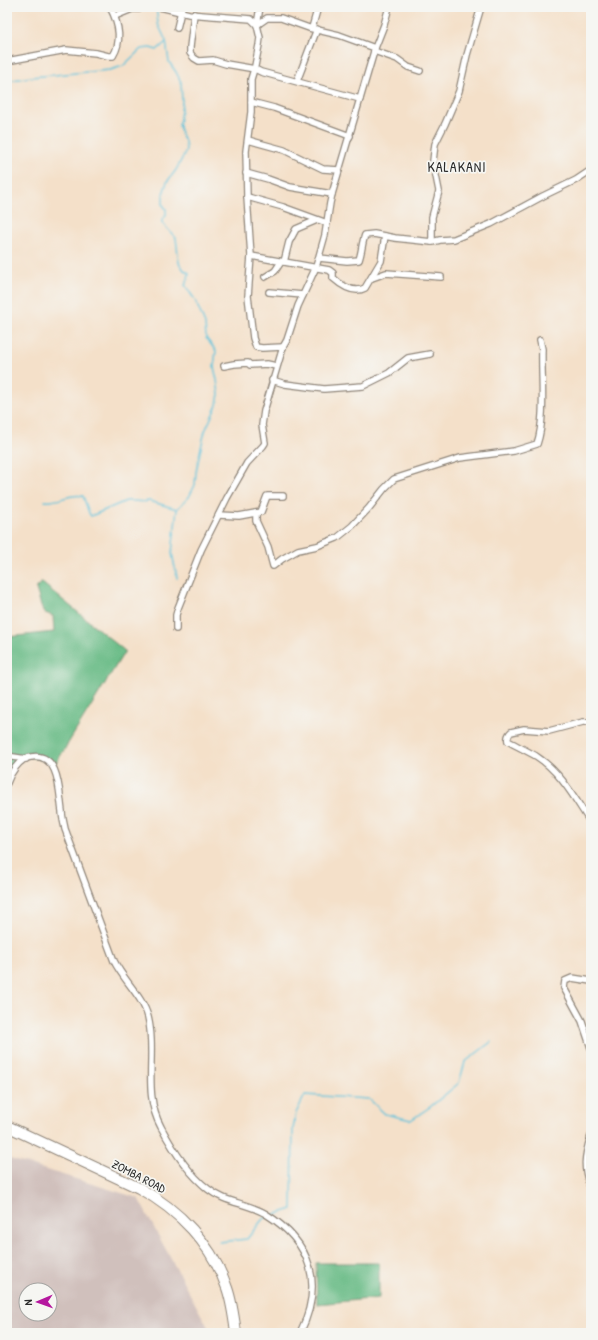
<svg xmlns="http://www.w3.org/2000/svg" width="598" height="1340" viewBox="0 0 598 1340" font-family="'Patrick Hand',sans-serif">
	<style>
		.industrial { fill: #d0c0bc; fill-rule: evenodd }
		.forest { fill: #69bb86; stroke: #4a7358 }
		.lines { fill: none; stroke-linecap: round; stroke-linejoin: round }
		.stream { stroke: #5dc2db; stroke-width: 1.5 }
		.street-casing { stroke: #90867a; stroke-width: 8 }
		.highway-casing { stroke: #90867a; stroke-width: 12 }
		.street { stroke: #fff; stroke-width: 5.5 }
		.highway { stroke: #fff; stroke-width: 10 }
		.labels { text-anchor: middle; dominant-baseline: central; stroke-width: 3.5; stroke-linejoin: round; paint-order: stroke }
		.street-label { font-size: 12px; fill: #2b2b2b; stroke: #f6f6f2 }
		.quarter-label { font-size: 14px; letter-spacing: 1px; fill: #2b2b2b; stroke: #f6f6f2 }
	</style>
	<rect width="100%" height="100%" fill="#f6f6f2"/>
	<filter id="ink" filterUnits="userSpaceOnUse"><feTurbulence type="fractalNoise" baseFrequency=".025" numOctaves="2"/><feDisplacementMap in="SourceGraphic" scale="8" xChannelSelector="R" yChannelSelector="G"/><feConvolveMatrix kernelMatrix="1 2 1 2 8 2 1 2 1" color-interpolation-filters="sRGB"/></filter>
	<filter id="wash" filterUnits="userSpaceOnUse"><feTurbulence type="fractalNoise" baseFrequency=".012" numOctaves="4" result="noise"/><feDisplacementMap in="SourceGraphic" scale="16" xChannelSelector="R" yChannelSelector="G"/><feGaussianBlur stdDeviation="0.9" result="paint"/><feColorMatrix in="noise" values="0 0 0 0 0 0 0 0 0 0 0 0 0 0 0 0 0 1.4 0 .05"/><feComposite in="paint" operator="in"/></filter>
	<g filter="url(#wash)">
		<rect width="100%" height="100%" fill="#f4e0c9"/>
		<!-- industrial -->
		<path class="industrial" d="M7,1158L138,1198L211,1333H7ZM26,1290H50V1314H26Z"/>
		<!-- forest -->
		<g class="forest">
			<path d="M41,582L125,651L56,763L25,756L7,769V637L54,632L53,616L43,612L36,589Z"/>
			<path d="M316,1263H379V1298L317,1304Z"/>
		</g>
		<g class="lines">
			<!-- stream -->
			<g class="stream">
				<path d="M156,7L158,24L166,41L169,62L176,72L181,82L182,102L179,125L181,134L185,141L186,151L176,170L167,182L163,194V205L166,209V216L162,219V223L176,238L179,263L184,270L189,273L188,279L185,285L195,300L205,324L206,338L216,351L214,367L217,380L219,394L217,405L205,431L200,452L196,472L195,485L189,497L177,509L172,553L177,578"/>
				<path d="M7,81L31,77L110,70L123,66L141,49L150,48L157,50L166,42"/>
				<path d="M45,501C58,503 69,493 83,496L89,513L91,516L126,501C134,500 141,503 149,501L177,509"/>
				<path d="M270,1216L292,1209L293,1129L296,1113L305,1095L369,1099L385,1114L411,1120L430,1107L459,1083L465,1062L491,1042"/>
				<path d="M219,1242L247,1239L262,1220L267,1217"/>
			</g>
		</g>
	</g>
	<g filter="url(#ink)">
		<g class="lines">
			<defs>
				<g id="street">
					<path d="M160,7L189,14L251,19L257,25L267,18H281L309,28L339,35L375,48"/>
					<path d="M260,7L257,25L260,38L259,45L255,66L251,79V112L246,151L247,197L251,256L248,296L253,338L256,347L262,348L283,347"/>
					<path d="M194,14L190,47V53L194,58L199,61L213,60L226,64L255,69L261,72L360,99"/>
					<path d="M115,16L132,9H139L142,7"/>
					<path d="M177,28L182,7"/>
					<path d="M312,28L318,7"/>
					<path d="M374,51L397,59L408,67L420,71"/>
					<path d="M7,61L66,50L96,53L108,56H113C123,40 118,22 110,7"/>
					<path d="M297,81L317,29"/>
					<path d="M251,102L274,108L350,136"/>
					<path d="M248,140L284,150L323,169L339,170"/>
					<path d="M246,173L268,179L290,187L332,194"/>
					<path d="M247,197L251,198L283,207L327,223"/>
					<path d="M432,242V217L439,191L433,161L435,144L445,124L459,91L467,55L481,7"/>
					<path d="M251,256L329,270L333,273V278C342,286 354,294 365,288L381,261L385,236"/>
					<path d="M319,258L347,261L359,260C362,251 362,243 365,235L374,234L395,238L432,242L440,240L454,239L491,224L543,196L576,180L591,170"/>
					<path d="M284,262L289,242L296,229L317,220"/>
					<path d="M265,277L275,271L281,262"/>
					<path d="M372,278L386,273L441,277"/>
					<path d="M269,292L303,295"/>
					<path d="M224,366L234,364L248,363L250,365L267,364L276,366"/>
					<path d="M272,380L285,384L324,389L363,386L389,373L408,358L430,354"/>
					<path d="M256,513V521L268,547L273,566L282,559L298,550L317,546L337,538L352,526L369,508L384,489L394,479L460,458L514,451L537,444C546,418 541,377 542,349L540,340"/>
					<path d="M219,515L239,516L261,512L267,496H283"/>
					<path d="M176,629V615L178,608L201,550L227,498L247,463L263,446L265,443L262,425L264,411L283,347L287,340L298,306L316,267L325,235L330,203L332,194L375,48L384,25L389,7"/>
					<path d="M591,722H583L549,731L524,729L511,732C508,735 507,737 508,741C517,746 527,751 536,756C561,772 575,799 591,823"/>
					<path d="M7,756L26,759"/>
					<path d="M7,783C10,774 19,758 31,757C60,752 59,792 62,811C62,817 64,823 65,829L114,961C124,981 143,997 148,1017C157,1053 142,1093 161,1127C172,1148 189,1174 208,1189C225,1203 248,1203 266,1214C312,1243 324,1284 300,1333"/>
					<path d="M591,981L572,978L565,981L564,988L582,1021L591,1048"/>
					<path d="M591,1136C584,1158 583,1168 591,1189"/>
				</g>
				<path id="highway" d="M7,1126L139,1188C179,1210 212,1244 227,1288C232,1302 234,1318 236,1333"/>
			</defs>
			<!-- street casing -->
			<use href="#street" class="street-casing"/>
			<!-- highway casing -->
			<use href="#highway" class="highway-casing"/>
			<!-- street -->
			<use href="#street" class="street"/>
			<!-- highway -->
			<use href="#highway" class="highway"/>
		</g>
	</g>
	<g class="labels">
		<!-- street labels -->
		<g class="street-label">
			<text transform="translate(139 1176) rotate(27)">ZOMBA ROAD</text>
		</g>
		<!-- quarter labels -->
		<g class="quarter-label">
			<text x="457" y="166">KALAKANI</text>
		</g>
	</g>
	<!-- margin -->
	<rect width="598" height="1340" fill="none" stroke="#f6f6f2" stroke-width="24"/>
	<!-- north arrow -->
	<g transform="translate(38 1302) rotate(268)"><circle r="19" fill="#f6f6f2" stroke="#a5a5a2"/>
	<path d="M0-3L7 15L0 10L-7 15Z" fill="#b5179e"/>
	<text y="-6" font-size="11" font-weight="bold" text-anchor="middle" fill="#2b2b2b">N</text>
	</g>
</svg>
